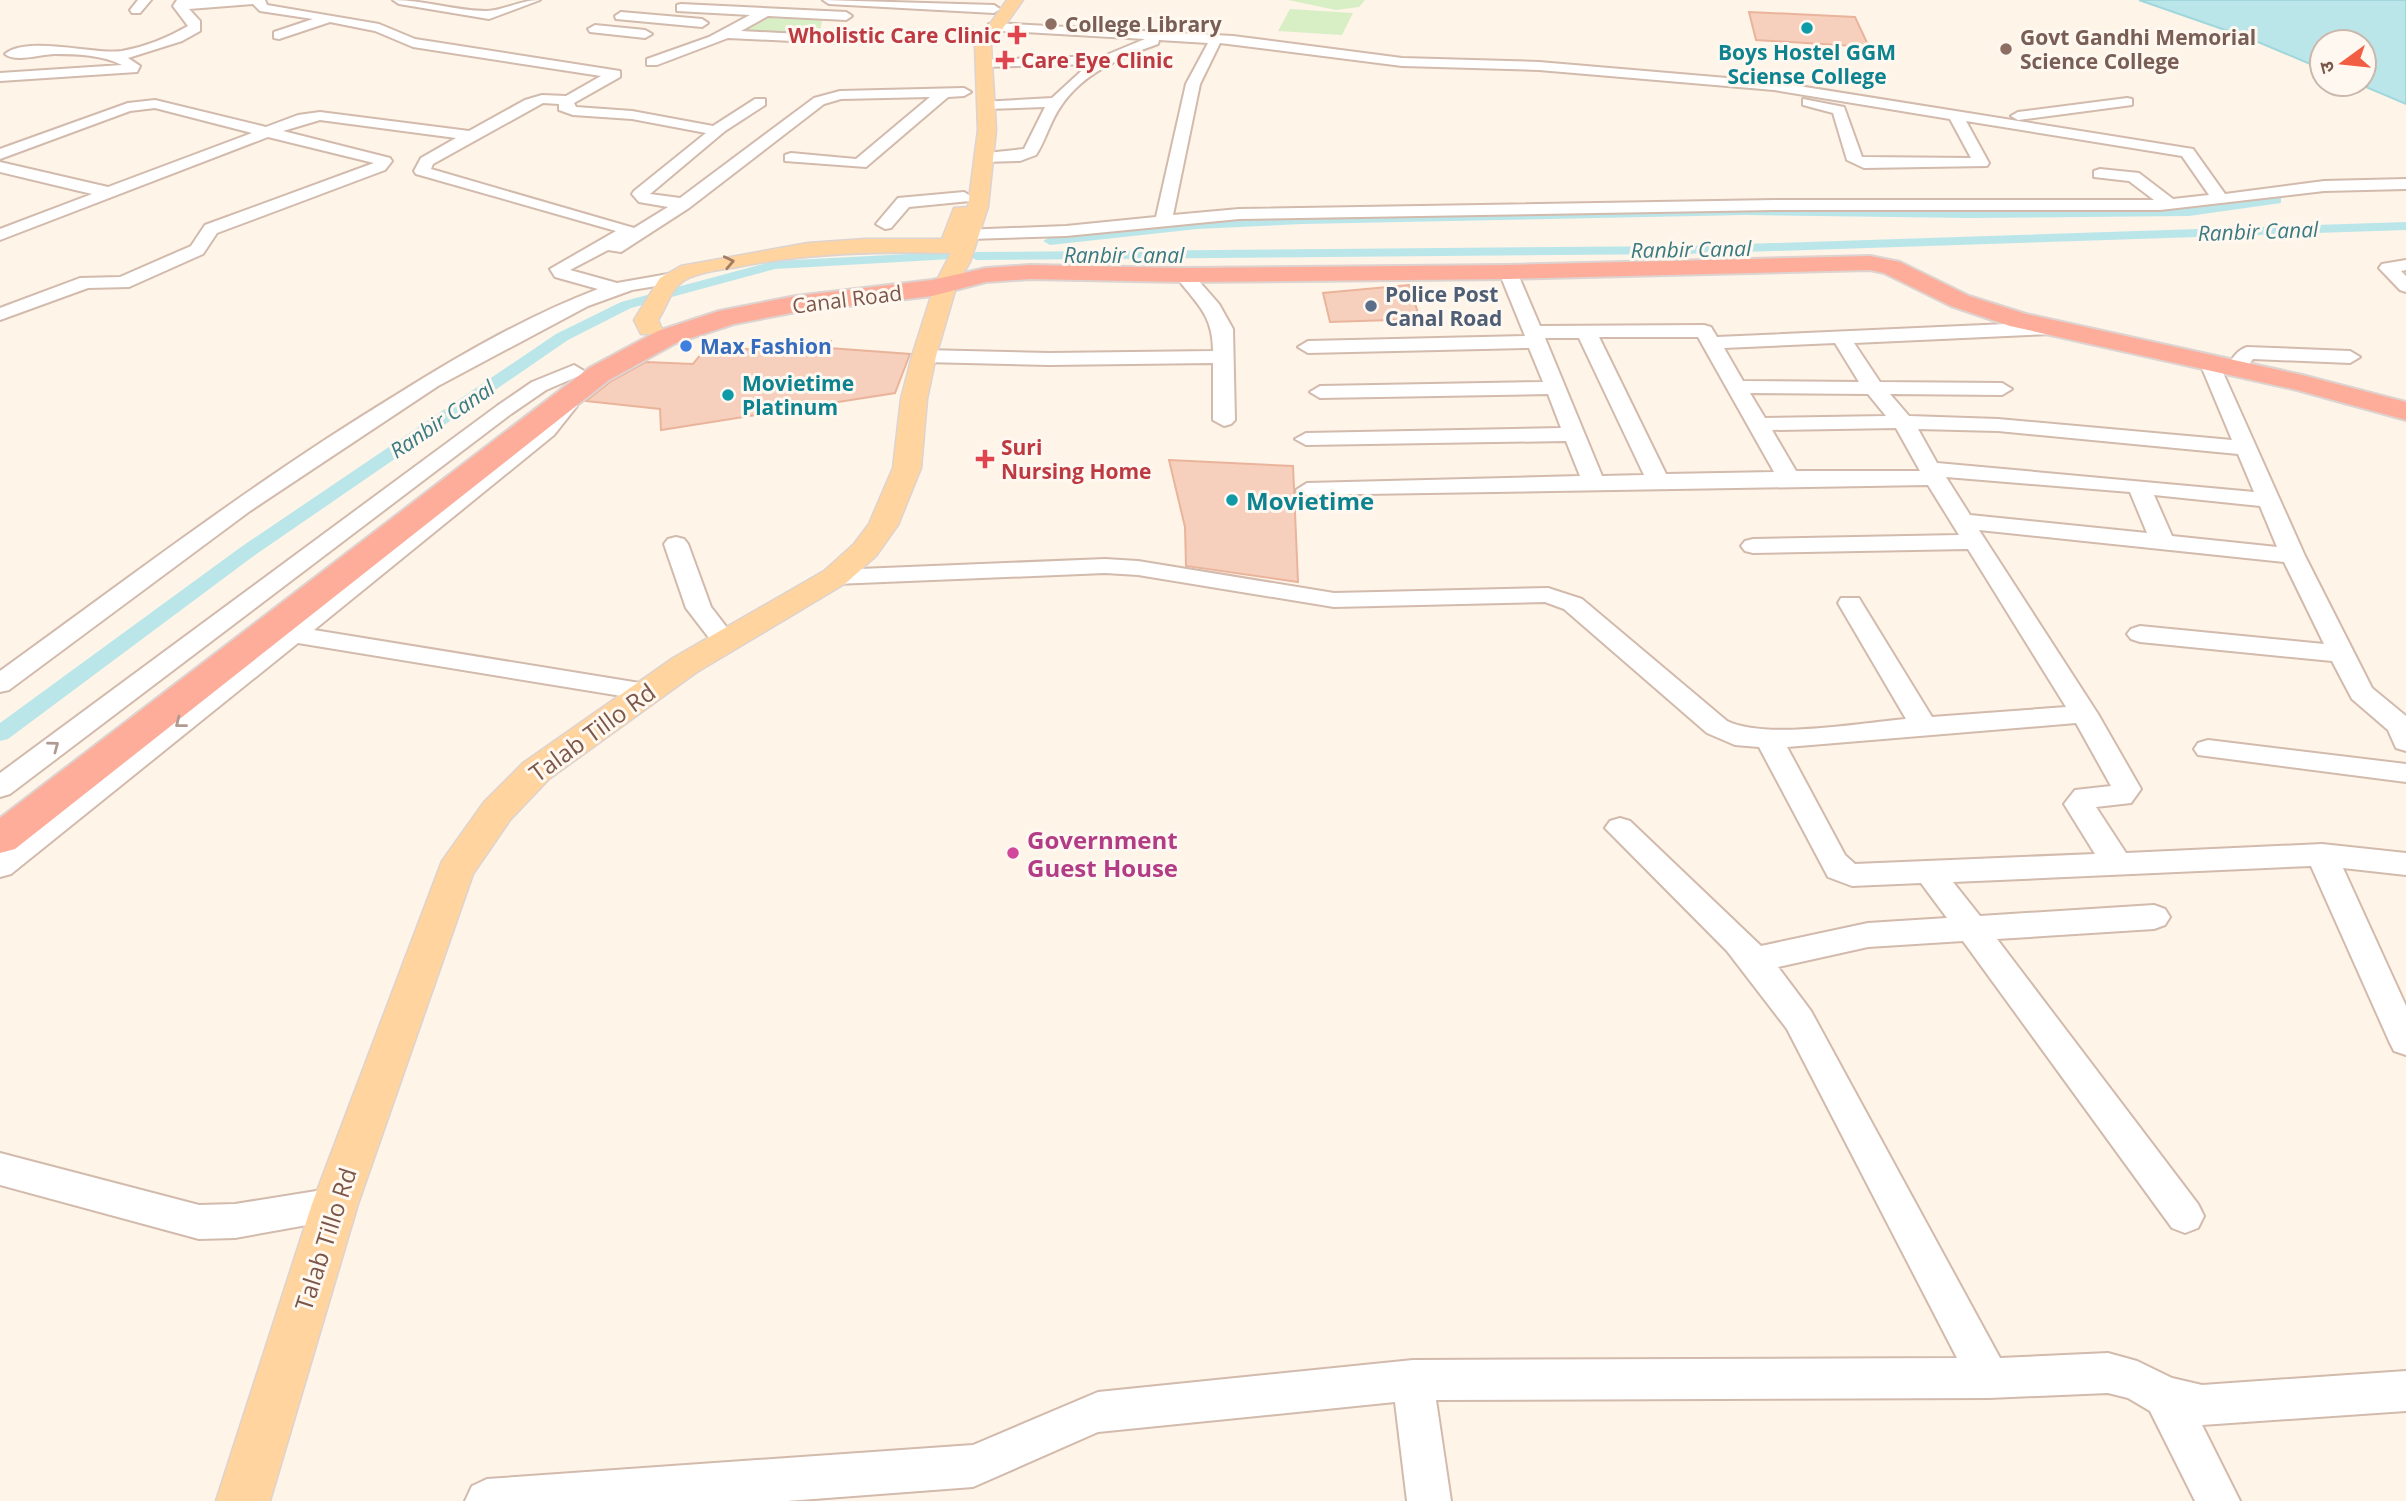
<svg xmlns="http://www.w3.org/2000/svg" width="2406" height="1501" viewBox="0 0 2406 1501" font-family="'Open Sans','Noto Sans Devanagari',sans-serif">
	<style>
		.green { fill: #d8eec4 }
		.water { fill: #bae6ea; stroke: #9fd7dd; stroke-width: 2 }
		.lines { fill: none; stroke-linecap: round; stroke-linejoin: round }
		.canal { fill: #bae6ea; fill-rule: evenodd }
		.building { fill: #f6d0bd; stroke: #eab49c; stroke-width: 2 }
		.minor-casing { stroke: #d2baac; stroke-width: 4 }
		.major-casing { stroke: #ddd3d0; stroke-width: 3 }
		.highway-casing { stroke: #ddd3d0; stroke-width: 4 }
		.minor { fill: #fff; fill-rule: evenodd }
		.major { fill: #ffd49e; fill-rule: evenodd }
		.highway { fill: #fdad9a; fill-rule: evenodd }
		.oneway { stroke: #a37c62 }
		.oneway2 { stroke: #b09a92 }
		.education-dot { fill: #8d6e63; stroke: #fff8f0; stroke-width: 2.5 }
		.culture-dot { fill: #0f9aa8; stroke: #fff8f0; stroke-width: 2.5 }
		.health-dot { fill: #e0444e; stroke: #fff8f0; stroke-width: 2.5 }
		.service-dot { fill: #5c6f8a; stroke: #fff8f0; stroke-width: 2.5 }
		.shop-dot { fill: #3f7fe0; stroke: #fff8f0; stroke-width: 2.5 }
		.hotel-dot { fill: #d1479c; stroke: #fff8f0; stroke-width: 2.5 }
		.labels { text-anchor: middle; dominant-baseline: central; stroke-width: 6; stroke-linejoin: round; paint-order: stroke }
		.far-education-label { font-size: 21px; font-weight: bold; fill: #785e54; stroke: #fff8f0; text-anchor: start }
		.far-health-label { font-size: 21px; font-weight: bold; fill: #be3a42; stroke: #fff8f0; text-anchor: start }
		.far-culture-label { font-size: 21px; font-weight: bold; fill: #0d838f; stroke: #fff8f0 }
		.far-water-label { font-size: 21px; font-style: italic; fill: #3a7a81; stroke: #fff8f0 }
		.far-service-label { font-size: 21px; font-weight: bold; fill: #4e5e75; stroke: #fff8f0; text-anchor: start }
		.far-street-label { font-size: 21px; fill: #7b5749; stroke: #fff8f0 }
		.far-shop-label { font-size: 21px; font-weight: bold; fill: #366cbe; stroke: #fff8f0; text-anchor: start }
		.culture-label { font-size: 24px; font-weight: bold; fill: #0d838f; stroke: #fff8f0; text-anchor: start }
		.street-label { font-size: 24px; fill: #7b5749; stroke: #fff8f0 }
		.hotel-label { font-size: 24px; font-weight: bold; fill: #b23c85; stroke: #fff8f0; text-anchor: start }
	</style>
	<rect width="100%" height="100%" fill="#fef4e8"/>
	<!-- green -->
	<g class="green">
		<path d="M1288,0H1365L1359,7L1336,10Z"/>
		<path d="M1290,9L1353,13L1342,35L1278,31Z"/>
		<path d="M768,18L822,20L819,39L735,36Z"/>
	</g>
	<!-- water -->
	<path class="water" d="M2139,0H2406V104L2359,84H2364V42H2322V69L2251,39Z"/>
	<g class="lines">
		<!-- canal -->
		<g class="canal">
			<path d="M2276,196L2281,197V203L2189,216L1969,218L1745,215L1303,224L1197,229L1050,245L1043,241L1050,237L1197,221L1303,216L1745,207L1969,210L2189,208Z"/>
			<path d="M2406,222V230L1686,254L976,260L969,256L976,252L1686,246Z"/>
			<path d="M947,252L954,256L952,259L775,269L631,308L568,340L255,555L8,739L0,741V723L241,547L556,334L621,302L774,261Z"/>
		</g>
	</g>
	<!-- building -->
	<g class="building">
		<path d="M1749,12L1855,17L1869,47L1756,40Z"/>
		<path d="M1409,285L1420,319L1330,322L1323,293Z"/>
		<path d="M796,341H831L829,348L910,354L895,393L661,430L660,409L586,401L610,382L646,362L693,364L706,348L781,350Z"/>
		<path d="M1169,460L1293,466L1298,582L1186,566L1185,527Z"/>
	</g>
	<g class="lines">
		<defs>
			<g id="minor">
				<path d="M138,0H151L140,13H132L130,10Z"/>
				<path d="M177,0H265L267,5L379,24L415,39L620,71V77L574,103L576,107L632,111L713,126L755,99H765V105L725,131L650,194L680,198L814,98L840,91L964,88L971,92L964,96L948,97L866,167L785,161V155L791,153L856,159L930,97L841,99L824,104L689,208L621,252L608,250L570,270L617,283L674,273L683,278L680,282L632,290L588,306L438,386L250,511L9,690L0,692V671C130,577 258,479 396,395C460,355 527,316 598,289L555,277L550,269L616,231L416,174L414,171L421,158L456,138L320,120L283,131L390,158L392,161L385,170L217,233L203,254L129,287L88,288L0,320V308L80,278L120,277L191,246L205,225L374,163L268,137L0,240V229L92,194L0,172V162L108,187L252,133L155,108L130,111L0,159V149L128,103L155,100L266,127L298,115L320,112L469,131L525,100L542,95L566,96L601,76L413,47L375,31L330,22L279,39L274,38V32L313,19L260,11L253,4L189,9L200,21V31L182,41L128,58L140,66L137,72L0,81V73L122,65C103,55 77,54 55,54C41,54 16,63 5,54C27,35 95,55 122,51C145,47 169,37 188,26L173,6ZM543,103L559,104V110L573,115L632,119L706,133L634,191L632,194L639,202L668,207L634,228L431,169L433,164Z"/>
				<path d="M393,0C425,0 455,11 486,11C503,11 520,0 540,0L489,19L399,4Z"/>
				<path d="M823,0L994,5L1000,9L994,13L829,4Z"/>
				<path d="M681,4L846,12L852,16L846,20L768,16L741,31L838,36V42L833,43L728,38L657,65H647V59L709,37L750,15L677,11V5Z"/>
				<path d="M621,12L702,19L708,23L702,27L616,19L615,16Z"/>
				<path d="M994,23L1233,36L1402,58L1539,62L1774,82L2193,149L2225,194L2324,181L2406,179V189L2324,191L2160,210H1774L1239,219L1066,236L969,239L963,238L960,234L963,230L1066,226L1156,217L1186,84L1208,43L1159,40L1158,44C1121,57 1083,73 1061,106C1050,121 1046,140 1036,155L1020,161L983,162L977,160V154L1024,149L1045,107L986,109L979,105L981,102L1052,98L1089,64L983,67L978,66V60L1104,56L1145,39L989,30V24ZM1220,43L1402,66L1539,70L1774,90L1950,119L1971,158L1862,157L1844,107L1803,99V105L1833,113L1847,160L1864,168L1987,166L1989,163L1966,121L2182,156L2209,195L2173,199L2139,173L2100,169L2094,171V177L2129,181L2154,200H1774L1239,209L1173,215L1200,84Z"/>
				<path d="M595,25L645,30L652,34L645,38L590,32L588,29Z"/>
				<path d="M2127,98L2132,99V105L2018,120L2011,116L2018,112Z"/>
				<path d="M964,192L972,197L970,201L909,207L891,228L885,229L876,224L898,198Z"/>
				<path d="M2406,260V270L2401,271L2406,276V292L2400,290L2379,268L2382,264Z"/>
				<path d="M1508,267L1517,272L1540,326L1704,325L1711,327L1717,337L2051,322L2061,328L2051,334L1854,343L1880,382L2002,383L2012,389L2002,395L1890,394L1909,416L1998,419L2232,440L2199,361L2202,357H2216L2305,556L2372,688L2406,716V751L2396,748L2388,730L2352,699L2332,661L2140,642L2131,639L2127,634L2131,629L2140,626L2324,644L2284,562L1979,530L2098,714L2141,789L2131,803L2096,807L2126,853L2322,844L2406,853V875L2343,868L2406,1006V1055L2394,1051L2389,1041L2311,866L1953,882L1980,916L2154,905L2165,909L2170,917L2165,925L2154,929L1997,939L2198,1204L2204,1216L2198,1228L2185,1233L2172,1228L1963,941L1868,947L1778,967L1811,1011L2000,1358L2108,1353L2137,1361L2172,1378L2202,1385L2406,1371V1411L2202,1425L2240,1501H2195L2150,1411L2128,1398L2108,1393L1989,1398L1436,1400L1451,1501H1407L1395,1402L1098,1432L973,1487L787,1501H465L472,1486L487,1479L973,1445L1098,1392L1413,1360L1957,1358L1787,1029L1727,951L1605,828L1610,821L1620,818L1630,821L1761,946L1868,923L1947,918L1921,883L1852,886L1828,877L1759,747L1735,745L1707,733L1564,609L1545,602L1334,607L1138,575L1105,573L835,584L826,582L823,577L826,572L835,570L1105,559L1138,561L1334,593L1548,588L1582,599L1727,721C1766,740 1860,723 1906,719L1838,603L1841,598H1859L1862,603L1932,717L2066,707L1968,549L1753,553L1745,551L1741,546L1745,541L1753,539L1959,535L1928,485L1299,495L1296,490L1307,483L1580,476L1566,441L1306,445L1295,439L1306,433L1561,428L1548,394L1320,398L1310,392L1320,386L1543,382L1529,348L1308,353L1298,347L1308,341L1525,336L1499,272ZM1599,337H1698L1774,472L1666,474ZM1545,338H1579L1644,475L1602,476ZM1835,343L1859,382L1743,381L1724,348ZM1750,393L1868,394L1886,416L1765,418ZM1896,428L1920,471H1796L1772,430ZM1918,429L1998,431L2238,454L2254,492L1937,463ZM1946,477L2130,492L2147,533L1970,515ZM2154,495L2260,506L2277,547L2172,536ZM2076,723L2111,786L2075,790L2064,804L2095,854L1855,864L1845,855L1787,747Z"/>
				<path d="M1184,270L1190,271L1219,304L1233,329L1235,420L1231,424L1224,426L1213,420V363L1049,365L924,362L914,356L924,350L1049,353L1213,351C1213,313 1195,303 1175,275Z"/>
				<path d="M2247,347L2350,351L2360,357L2350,363L2253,359L2243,372H2229L2226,368C2232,359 2237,350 2247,347Z"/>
				<path d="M574,365L584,371L581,375L546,390L511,414L10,794L0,797V773L497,406L532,382Z"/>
				<path d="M567,395L574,397L577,406L554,435L314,630L646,684L655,686L659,692L655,698L646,700L298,643L11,874L0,877V850L490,466C516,444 541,424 560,397Z"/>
				<path d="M676,537L684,539L688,544L711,607L738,642L734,647H716L686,608L664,544L668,539Z"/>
				<path d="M2208,740L2406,764V782L2198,755L2194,749L2198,743Z"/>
				<path d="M0,1153L199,1205L235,1204L335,1188L348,1192L354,1204L348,1216L335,1220L235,1238L199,1239L0,1185Z"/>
			</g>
			<path id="major" d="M1007,0H1023L991,45L996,130L988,207L970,262L957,284L936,356L927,399L921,468L898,525L876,556L846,583L697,672L549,779L510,820L473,874L358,1204L270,1501H216L312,1204L442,861L484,802L523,763L673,658L824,571L854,544L869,524L893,468L901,399L912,356L935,284L951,253C879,251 808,253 737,267C720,270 699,272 685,280C670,289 667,307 658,320L662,329L659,334H641L634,320L660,278L681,266L808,243L865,239H942L954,208L968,207L978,130L975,45Z"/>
			<path id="highway" d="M1870,256L1900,262L1969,296L2026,314L2302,375L2406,402V420L2297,390L2010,326L1951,306L1884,273L1870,270L1508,279L1184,282L1030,279L986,282L932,296L796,312L734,324L676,343L609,380L15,849L0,853V818L589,368L658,331L719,311L796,296L932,280L986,268L1030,265L1184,268L1508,265Z"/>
		</defs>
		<!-- minor casing -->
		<use href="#minor" class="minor-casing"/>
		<!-- major casing -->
		<use href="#major" class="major-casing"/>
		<!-- highway casing -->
		<use href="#highway" class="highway-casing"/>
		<!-- minor -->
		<use href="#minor" class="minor"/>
		<!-- major -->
		<use href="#major" class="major"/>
		<!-- highway -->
		<use href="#highway" class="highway"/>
	</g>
	<!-- one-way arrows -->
	<defs><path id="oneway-chevron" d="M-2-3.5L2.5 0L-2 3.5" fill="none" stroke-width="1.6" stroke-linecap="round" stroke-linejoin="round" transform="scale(1.75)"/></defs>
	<use class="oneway" href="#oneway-chevron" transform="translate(729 262) rotate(-12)"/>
	<g class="oneway2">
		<use href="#oneway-chevron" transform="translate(180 723) rotate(142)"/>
		<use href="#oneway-chevron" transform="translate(54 746) rotate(-37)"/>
	</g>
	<!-- markers -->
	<g class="education-dot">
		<circle cx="1051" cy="24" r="7"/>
		<circle cx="2006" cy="49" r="7"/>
	</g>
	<g class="culture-dot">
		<circle cx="1807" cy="28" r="7"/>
		<circle cx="728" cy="395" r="7"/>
		<circle cx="1232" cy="500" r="7"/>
	</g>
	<g class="health-dot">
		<path d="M1013.5 24.5h7v7h7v7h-7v7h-7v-7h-7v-7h7z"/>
		<path d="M1001.5 49.5h7v7h7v7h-7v7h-7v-7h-7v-7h7z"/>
		<path d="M981.5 448.5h7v7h7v7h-7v7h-7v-7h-7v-7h7z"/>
	</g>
	<circle class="service-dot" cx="1371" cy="306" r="7"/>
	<circle class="shop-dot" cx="686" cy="346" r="7"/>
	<circle class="hotel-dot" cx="1013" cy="853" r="7"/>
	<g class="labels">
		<!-- far-education labels -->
		<g class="far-education-label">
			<text x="1065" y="24">College Library</text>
			<text x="2020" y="37">Govt Gandhi Memorial<tspan x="2020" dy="24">Science College</tspan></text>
		</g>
		<!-- far-health labels -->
		<g class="far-health-label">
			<text x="1001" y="35" text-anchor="end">Wholistic Care Clinic</text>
			<text x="1021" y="60">Care Eye Clinic</text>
			<text x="1001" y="447">Suri<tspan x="1001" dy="24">Nursing Home</tspan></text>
		</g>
		<!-- far-culture labels -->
		<g class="far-culture-label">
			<text x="1807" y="52">Boys Hostel GGM<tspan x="1807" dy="24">Sciense College</tspan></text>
			<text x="742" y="383" text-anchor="start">Movietime<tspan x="742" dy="24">Platinum</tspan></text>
		</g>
		<!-- far-water labels -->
		<g class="far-water-label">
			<text transform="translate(2258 231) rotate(-2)">Ranbir Canal</text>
			<text transform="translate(1691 249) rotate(-1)">Ranbir Canal</text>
			<text x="1124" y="255">Ranbir Canal</text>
			<text transform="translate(442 419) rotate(-34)">Ranbir Canal</text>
		</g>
		<!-- far-service labels -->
		<g class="far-service-label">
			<text x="1385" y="294">Police Post<tspan x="1385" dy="24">Canal Road</tspan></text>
		</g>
		<!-- far-street labels -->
		<g class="far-street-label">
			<text transform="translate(847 299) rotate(-7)">Canal Road</text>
		</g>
		<!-- far-shop labels -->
		<g class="far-shop-label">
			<text x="700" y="346">Max Fashion</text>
		</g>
		<!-- culture labels -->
		<g class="culture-label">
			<text x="1246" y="500">Movietime</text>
		</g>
		<!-- street labels -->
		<g class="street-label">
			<text transform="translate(592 732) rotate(-36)">Talab Tillo Rd</text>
			<text transform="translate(325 1239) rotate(-72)">Talab Tillo Rd</text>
		</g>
		<!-- hotel labels -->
		<g class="hotel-label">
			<text x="1027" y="839">Government<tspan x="1027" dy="28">Guest House</tspan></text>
		</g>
	</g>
	<!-- north arrow -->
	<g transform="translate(2343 63) rotate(255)"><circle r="33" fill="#fff8f0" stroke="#cab8ad" stroke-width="2"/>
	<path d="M0-5L12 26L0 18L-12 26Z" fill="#f15e44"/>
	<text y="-10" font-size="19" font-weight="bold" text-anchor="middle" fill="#7b5749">उ</text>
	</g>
</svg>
